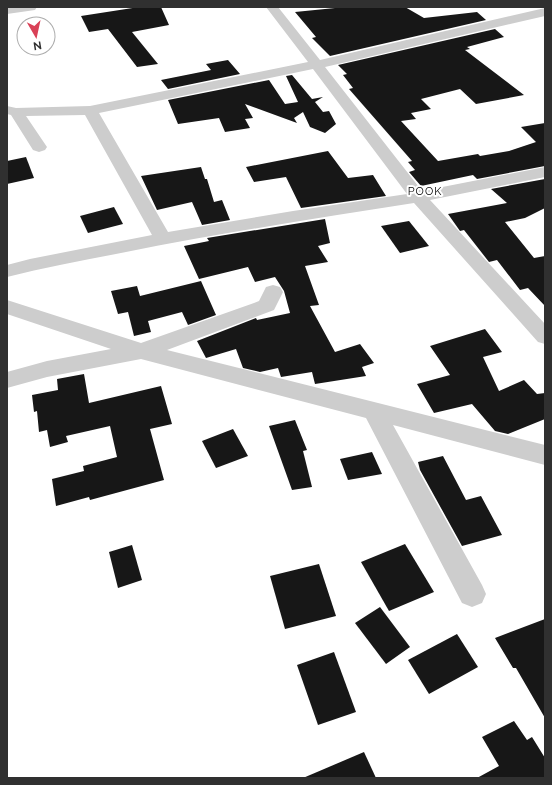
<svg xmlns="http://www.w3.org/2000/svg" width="552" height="785" viewBox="0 0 552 785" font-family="Raleway,sans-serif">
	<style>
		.building { fill: #171717 }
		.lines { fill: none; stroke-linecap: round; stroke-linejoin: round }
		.minor { fill: #cdcdcd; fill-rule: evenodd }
		.labels { text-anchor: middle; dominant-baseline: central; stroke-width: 4; stroke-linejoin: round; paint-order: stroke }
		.far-quarter-label { font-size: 11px; letter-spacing: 1px; fill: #000; stroke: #fff }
	</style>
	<rect width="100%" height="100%" fill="#fff"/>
	<!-- building -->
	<g class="building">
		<path d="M139,7H161L169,25L132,32L158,64L137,67L108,29L89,32L81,16Z"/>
		<path d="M345,7H405L424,18L477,12L486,20L330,56L312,38L316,37L295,12Z"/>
		<path d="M495,29L504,37L467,47L470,49L465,50L524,95L476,104L460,89L421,99L431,109L411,113L416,119L401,121L438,161L478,154L480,156L509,151L536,142L521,127L545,123V166L477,179L473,175L421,186L409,172L415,170L408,162L412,161L349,89L353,88L343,75L347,74L338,65Z"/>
		<path d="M228,60L240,74L168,89L161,80L211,70L206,64Z"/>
		<path d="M292,75L312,99L323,97L315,102L323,112L329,111L336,124L325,133L310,127L303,112L294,118L297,123L245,104L253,118L245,119L250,128L225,132L219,118L178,124L168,100L269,80L285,104L298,102L286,76Z"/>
		<path d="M328,151L348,178L373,175L386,196L301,208L286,177L254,182L246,167Z"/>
		<path d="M26,157L34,178L7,184V161Z"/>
		<path d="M201,167L205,179H207L214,202L222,200L230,220L202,225L192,202L157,210L141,176Z"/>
		<path d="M545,179V208L525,218L505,222L534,258L545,256V306L528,288L520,290L497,260L489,262L464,230L460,231L448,214L507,203L491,189Z"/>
		<path d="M114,207L123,224L88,233L80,216Z"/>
		<path d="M325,219L330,243L318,246L328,262L305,266L319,305L310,306L335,352L360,344L374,363L362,367L366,376L315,384L312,372L281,377L278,368L260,372L243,368L236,349L206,358L197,341L256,318L257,320L290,313L284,291L275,277L255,282L248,267L199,279L184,246L209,241L207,238Z"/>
		<path d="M409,221L429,246L400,253L381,226Z"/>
		<path d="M201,281L216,315L188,325L182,312L148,321L151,332L134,336L128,312L118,314L111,291L137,286L140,296Z"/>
		<path d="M485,329L502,352L483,357L499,391L524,380L537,394L545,393V419L508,434L495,431L472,404L434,413L417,384L450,375L430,346Z"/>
		<path d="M84,374L89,403L161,386L172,424L150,429L164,480L90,500L89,497L56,506L52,479L84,471L83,466L117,457L110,426L66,436L68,442L50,447L47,430L39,432L37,411L34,412L32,395L58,390L57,379Z"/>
		<path d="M295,420L307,450L303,451L312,487L292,490L269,426Z"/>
		<path d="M233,429L248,456L216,468L202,441Z"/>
		<path d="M372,452L382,474L348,480L340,459Z"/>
		<path d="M443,456L466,500L481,496L502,535L462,546L420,470L418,462Z"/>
		<path d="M405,544L434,592L389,611L361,562Z"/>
		<path d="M132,545L142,580L118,588L109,552Z"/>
		<path d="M319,564L336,616L285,629L270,576Z"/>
		<path d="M380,607L410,647L386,664L355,623Z"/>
		<path d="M545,619V718L516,668H513L495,638Z"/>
		<path d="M457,634L478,667L429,694L408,660Z"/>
		<path d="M334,652L356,712L318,725L297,665Z"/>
		<path d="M514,721L527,740L532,737L545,758V778H477L499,766L482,737Z"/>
		<path d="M364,752L376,778H303Z"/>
	</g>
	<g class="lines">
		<!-- minor -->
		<g class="minor">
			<path d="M7,7H37L35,10L7,14Z"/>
			<path d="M266,7H278L320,60L545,8V16L325,67L422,191L545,167V177L430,200L545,324V344L538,342L414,203C318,218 222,233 126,252C86,260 46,267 7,277V265L30,259L152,235L85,115L26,116L47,147L45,150L39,152L33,150L11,115L7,114V106L16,108L90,106L308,62ZM313,69L407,194L293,211L168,232L99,113Z"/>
			<path d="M273,285L280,287L283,292L274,310L167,350L545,445V465L393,425L482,585L486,594L482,603L472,607L462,603L366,418L141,359L47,377L7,388V372L47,361L111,349L7,314V300L141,343L254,303L259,301L266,287Z"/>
		</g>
	</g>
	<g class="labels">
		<!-- far-quarter labels -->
		<g class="far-quarter-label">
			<text x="425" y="191">POOK</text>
		</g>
	</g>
	<!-- border -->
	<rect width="552" height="785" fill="none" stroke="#303030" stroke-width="16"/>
	<!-- north arrow -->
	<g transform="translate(36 36) rotate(171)"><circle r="19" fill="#ffffff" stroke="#acacac"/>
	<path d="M0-3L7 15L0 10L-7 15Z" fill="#d94157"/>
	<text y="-6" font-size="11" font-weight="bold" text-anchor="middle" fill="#303030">N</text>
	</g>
</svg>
